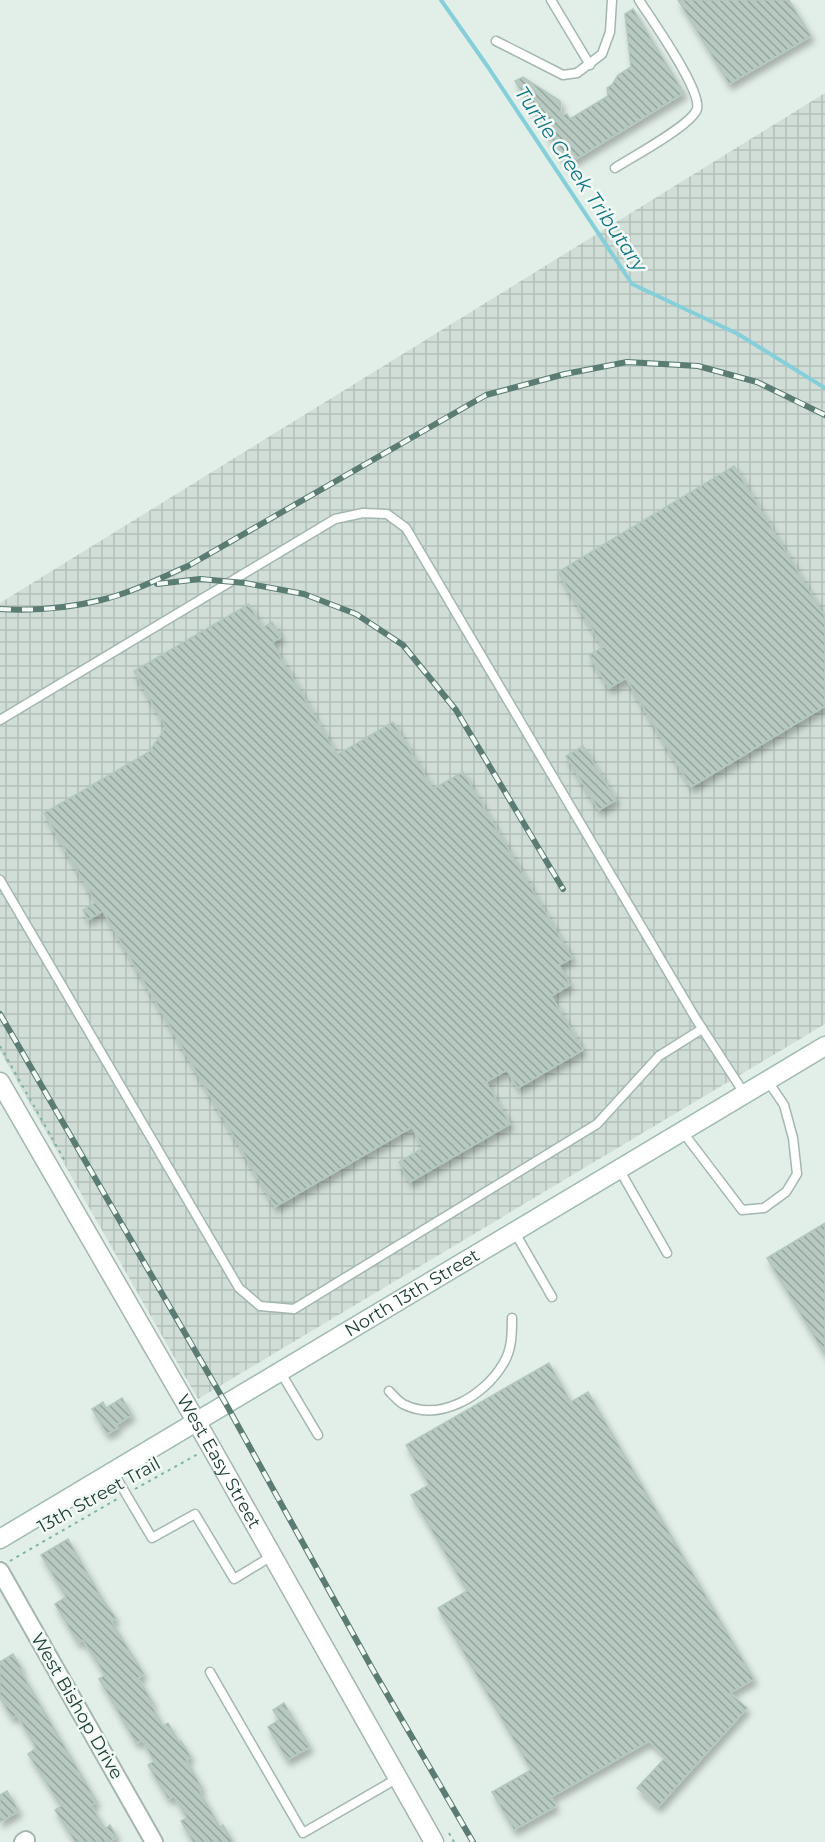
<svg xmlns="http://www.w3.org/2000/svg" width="825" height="1842" viewBox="0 0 825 1842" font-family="Montserrat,sans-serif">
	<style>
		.industrial { fill: url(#industrial-grid) }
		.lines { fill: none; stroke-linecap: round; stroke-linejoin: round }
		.stream { stroke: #84cfd9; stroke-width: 4 }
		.building { fill: url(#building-back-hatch); stroke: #b3c8bf; stroke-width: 1.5; filter: url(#shadow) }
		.service-casing { stroke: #a4b7af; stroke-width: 11 }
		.minor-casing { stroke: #a4b7af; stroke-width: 20 }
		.tertiary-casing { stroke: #a4b7af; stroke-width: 21 }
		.secondary-casing { stroke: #9fbbb0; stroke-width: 21 }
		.path { stroke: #7eb5a2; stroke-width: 2; stroke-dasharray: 3 4.5; stroke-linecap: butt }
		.service { stroke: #fff; stroke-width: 8 }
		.minor { stroke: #fff; stroke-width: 16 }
		.tertiary { stroke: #fff; stroke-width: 18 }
		.secondary { stroke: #fff; stroke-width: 18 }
		.rail-casing { stroke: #5a7c72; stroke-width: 6 }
		.rail { stroke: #f3faf6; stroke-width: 4; stroke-dasharray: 11; stroke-linecap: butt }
		.labels { text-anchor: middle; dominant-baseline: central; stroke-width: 5; stroke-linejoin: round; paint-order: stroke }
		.street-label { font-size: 18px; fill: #204137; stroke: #f3faf6 }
		.water-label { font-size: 20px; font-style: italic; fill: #127584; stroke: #f3faf6 }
	</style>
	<defs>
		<pattern id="industrial-grid" width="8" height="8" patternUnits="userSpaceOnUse" patternTransform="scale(1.5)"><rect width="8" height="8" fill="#d0ded7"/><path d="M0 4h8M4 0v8" fill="none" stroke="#b2c0b9"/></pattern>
		<pattern id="building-back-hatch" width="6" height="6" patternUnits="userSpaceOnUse" patternTransform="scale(1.5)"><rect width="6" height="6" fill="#b7c9c1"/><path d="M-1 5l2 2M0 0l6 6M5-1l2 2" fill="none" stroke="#94a59e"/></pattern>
		<filter id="shadow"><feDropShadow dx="3" dy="5.5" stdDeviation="3" flood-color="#0004"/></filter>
	</defs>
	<rect width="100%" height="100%" fill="#e2eee8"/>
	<!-- industrial -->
	<path class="industrial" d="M825,93V1024L198,1399L0,1051V603Z"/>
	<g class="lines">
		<!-- stream -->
		<path class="stream" d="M441,0L488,67L632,284L738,334L825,388"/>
	</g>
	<!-- building -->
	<g class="building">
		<path d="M678,0H789L811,36L729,84Z"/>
		<path d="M633,9L684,93L566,165L515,81L523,77L560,101L561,115L567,114L570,119L608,96L607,88L612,85L618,75L631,67L625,14Z"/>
		<path d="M734,466L825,617V706L691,787L626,678L609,688L589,655L603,647L558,572Z"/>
		<path d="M249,604L262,628L272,622L281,637L272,643L337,755L393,722L433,789L463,772L572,958L559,965L570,985L551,996L583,1050L518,1088L507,1070L486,1082L510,1124L410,1182L399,1162L423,1148L412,1127L275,1207L103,911L88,920L83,910L96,902L44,813L149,752L166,727L134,671Z"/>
		<path d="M583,746L616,800L599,810L566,756Z"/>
		<path d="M825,1223V1355L767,1258Z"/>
		<path d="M549,1363L571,1402L588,1392L754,1679L730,1693L747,1708L658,1807L637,1788L666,1757L649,1741L551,1797L556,1806L514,1830L492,1792L531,1770L438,1608L467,1591L411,1495L429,1485L406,1445Z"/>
		<path d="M122,1398L132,1415L116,1425L118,1428L107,1434L92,1409L103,1402L106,1408Z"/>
		<path d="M68,1539L103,1600L116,1618L111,1621L144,1674L138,1678L153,1703L151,1704L163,1726L168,1723L179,1742L181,1741L191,1757L186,1760L202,1788L199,1790L220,1827L223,1825L233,1842H193L181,1821L187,1818L174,1796L168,1799L148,1765L154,1761L142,1740L136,1743L99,1679L105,1675L83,1640L78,1643L55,1604L66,1597L41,1555Z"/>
		<path d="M13,1654L22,1669L20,1670L97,1802L91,1805L105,1829L110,1825L117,1837L109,1842H75L55,1810L61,1806L28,1754L36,1748L17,1715L12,1718L0,1698V1662Z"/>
		<path d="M284,1703L310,1747L287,1760L268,1727L279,1720L273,1710Z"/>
		<path d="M7,1791L19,1811L0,1822V1795Z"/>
	</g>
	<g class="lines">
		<defs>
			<g id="service">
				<path d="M551,0L590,65"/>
				<path d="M496,41L563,75L577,73L602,54L610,32L612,0"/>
				<path d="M615,168C632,157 692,125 697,109C702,90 651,19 639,0"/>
				<path d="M0,720L335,519L363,513L387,514L406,528L696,1019L744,1093"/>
				<path d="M0,880L239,1288L260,1306L294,1309L597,1124L659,1056L702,1029"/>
				<path d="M682,1131L742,1210L764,1208L786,1192L797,1174L793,1138L784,1105L767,1080"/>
				<path d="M619,1169L667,1253"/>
				<path d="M514,1231L552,1297"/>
				<path d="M281,1373L318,1435"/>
				<path d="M389,1391C393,1395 398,1401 403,1404C440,1423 485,1395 503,1364C512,1350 512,1334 512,1318"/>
				<path d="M113,1472L152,1538L195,1514L234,1579L272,1556"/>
				<path d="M210,1672L303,1833L398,1778"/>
			</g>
			<g id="minor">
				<path d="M0,1571L154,1842"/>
				<path d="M23,1842L26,1840"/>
			</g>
			<g id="tertiary">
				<path id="s1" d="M0,1082L211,1447L434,1842"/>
			</g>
			<g id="secondary">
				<path id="s2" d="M0,1539L825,1046"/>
			</g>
		</defs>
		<!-- service casing -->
		<use href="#service" class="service-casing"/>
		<!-- minor casing -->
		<use href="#minor" class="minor-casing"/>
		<!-- tertiary casing -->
		<use href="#tertiary" class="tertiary-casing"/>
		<!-- secondary casing -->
		<use href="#secondary" class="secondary-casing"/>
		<!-- path -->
		<g class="path">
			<path d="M0,1046L65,1161"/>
			<path d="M135,1489L198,1454"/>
			<path d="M10,1561L117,1499"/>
			<path d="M449,1833L454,1842"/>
		</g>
		<!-- service -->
		<use href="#service" class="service"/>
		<!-- minor -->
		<use href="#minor" class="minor"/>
		<!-- tertiary -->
		<use href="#tertiary" class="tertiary"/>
		<!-- secondary -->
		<use href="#secondary" class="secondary"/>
		<defs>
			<g id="rail">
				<path d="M157,584L200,579L245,583L304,594L356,614L403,645L456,710L563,889"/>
				<path d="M0,609C34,611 69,608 101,600C131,593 160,578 188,566L486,395L565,374L627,362L698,366L757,382L825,415"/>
				<path d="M0,1014L226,1404L373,1670L473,1842"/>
			</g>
		</defs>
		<!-- rail casing -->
		<use href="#rail" class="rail-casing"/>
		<!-- rail -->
		<use href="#rail" class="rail"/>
	</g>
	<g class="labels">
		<!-- street labels -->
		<g class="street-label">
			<text stroke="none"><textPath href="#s2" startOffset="480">North 13th Street</textPath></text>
			<text stroke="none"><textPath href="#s1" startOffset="438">West Easy Street</textPath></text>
			<text transform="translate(99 1495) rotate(-29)">13th Street Trail</text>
			<text transform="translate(77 1706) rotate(60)">West Bishop Drive</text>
		</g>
		<!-- water labels -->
		<g class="water-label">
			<text transform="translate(581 179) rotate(56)">Turtle Creek Tributary</text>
		</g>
	</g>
</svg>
